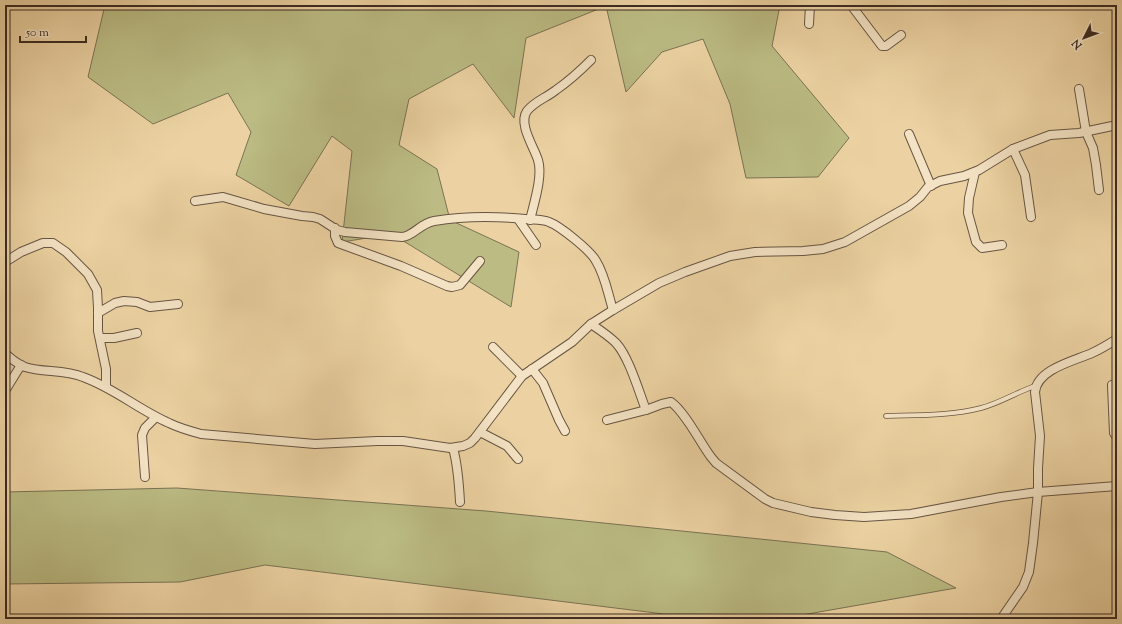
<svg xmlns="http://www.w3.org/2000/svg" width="1122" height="624" viewBox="0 0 1122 624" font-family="'Sorts Mill Goudy',serif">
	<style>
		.green { fill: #bbbb83; stroke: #7b7353 }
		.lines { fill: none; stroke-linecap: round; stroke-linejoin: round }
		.service-casing { stroke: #675543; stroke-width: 5.5 }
		.minor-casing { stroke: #675543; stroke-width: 10 }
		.service { stroke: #f3e2c3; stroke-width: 4 }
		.minor { stroke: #f3e2c3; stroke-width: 8 }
	</style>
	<rect width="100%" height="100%" fill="#ecd2a2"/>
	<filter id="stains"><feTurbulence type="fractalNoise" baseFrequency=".005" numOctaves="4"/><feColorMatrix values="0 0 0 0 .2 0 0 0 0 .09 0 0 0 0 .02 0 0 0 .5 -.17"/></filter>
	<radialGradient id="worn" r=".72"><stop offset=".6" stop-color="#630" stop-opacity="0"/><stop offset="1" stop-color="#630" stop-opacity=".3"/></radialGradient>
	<!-- green -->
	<g class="green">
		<path d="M105,5H780L772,46L849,138L818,177L746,178L730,104L703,39L662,52L626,92L606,6L526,38L514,118L473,64L409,99L399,145L437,169L450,220L519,252L511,307L392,234L342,242L352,151L332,136L289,206L236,175L251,132L228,93L153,124L88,77Z"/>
		<path d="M177,488L486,511L887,552L956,588L802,615L664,614L265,565L180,582L5,584V492Z"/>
	</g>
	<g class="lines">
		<defs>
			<path id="service" d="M886,416C918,415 950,416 981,408C1000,403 1017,392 1035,386"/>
			<g id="minor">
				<path d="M851,5L882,46H886L901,35"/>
				<path d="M809,24L810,5"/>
				<path d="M1079,89L1086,132L1093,148L1096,165L1099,190"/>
				<path d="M909,134L931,186"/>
				<path d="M1013,149L1025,175L1031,217"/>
				<path d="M975,172L969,198L968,213L976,242L982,248L1002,245"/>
				<path d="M195,201L223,197L264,209L302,216L313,217L320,219L337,230L345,232L402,237C414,236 419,224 434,221C464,216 494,216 525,219C533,220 542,219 549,222C560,226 591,251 596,261C605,275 608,294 613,310"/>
				<path d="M518,219L536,245"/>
				<path d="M530,220C534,203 543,176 538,160C534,147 518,124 527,111C535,101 546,98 556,90C569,81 580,71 591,60"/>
				<path d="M335,228V236L338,243L401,266L447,286L452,287L460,285L480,261"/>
				<path d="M5,262L21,252L43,243H53L66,252L88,274L97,290L98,308V331L106,369V387"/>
				<path d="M98,313L115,303L124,301L137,302L150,307L178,304"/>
				<path d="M591,324C600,330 609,336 616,343C629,357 639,392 646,410"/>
				<path d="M100,338H114L137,333"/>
				<path d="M493,347L522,376"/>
				<path d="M5,353C11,359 18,364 25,367C43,373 64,369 83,377C114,388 139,410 169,423C179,428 190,431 201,434L315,444L377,441H403L450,448L463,446L470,443L475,438L522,376L572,342L591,324L613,310L659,283L685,272L730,256L755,252L803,251L823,249L845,242L909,206L920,197L928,187L940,181L964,176L979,170L1013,149L1050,135L1079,133L1117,125"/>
				<path d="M532,369L543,383L559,420L565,431"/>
				<path d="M1112,385L1114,433L1117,437"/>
				<path d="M5,391L21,365"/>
				<path d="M607,420L646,410L662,404L671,402C685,412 700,442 711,457L716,463L765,499L773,503L811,512L835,515L864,517L911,514L1001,497L1038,492L1117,486"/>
				<path d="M480,432L507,446L518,459"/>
				<path d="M453,448C458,466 459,483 460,502"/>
				<path d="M145,477L142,435L145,428L156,417"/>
				<path d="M1001,619L1023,587L1029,572L1033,543L1038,492V468L1040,436L1035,392C1037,369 1074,361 1092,353C1101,349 1109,344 1117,339"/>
			</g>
		</defs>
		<!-- service casing -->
		<use href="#service" class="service-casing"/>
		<!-- minor casing -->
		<use href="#minor" class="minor-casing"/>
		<!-- service -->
		<use href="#service" class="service"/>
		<!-- minor -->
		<use href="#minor" class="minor"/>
	</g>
	<!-- margin -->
	<rect width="1122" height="624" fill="none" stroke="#ecd2a2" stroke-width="20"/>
	<rect x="6" y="6" width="1110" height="612" fill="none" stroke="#3b2b23" stroke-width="2"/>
	<rect x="10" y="10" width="1102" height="604" fill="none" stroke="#3b2b23"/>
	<!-- north arrow -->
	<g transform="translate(1084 38) rotate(228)" stroke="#f3e2c3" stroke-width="3" paint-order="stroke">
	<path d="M0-3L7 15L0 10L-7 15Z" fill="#3b2b23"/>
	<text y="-6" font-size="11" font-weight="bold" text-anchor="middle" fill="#3b2b23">N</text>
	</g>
	<!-- scale -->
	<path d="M20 36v6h66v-6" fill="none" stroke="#3b2b23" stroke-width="2"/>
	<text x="26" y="36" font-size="12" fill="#3b2b23" stroke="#f3e2c3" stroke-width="3" paint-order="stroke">50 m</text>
	<rect width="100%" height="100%" filter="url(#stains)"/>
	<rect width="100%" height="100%" fill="url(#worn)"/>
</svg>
